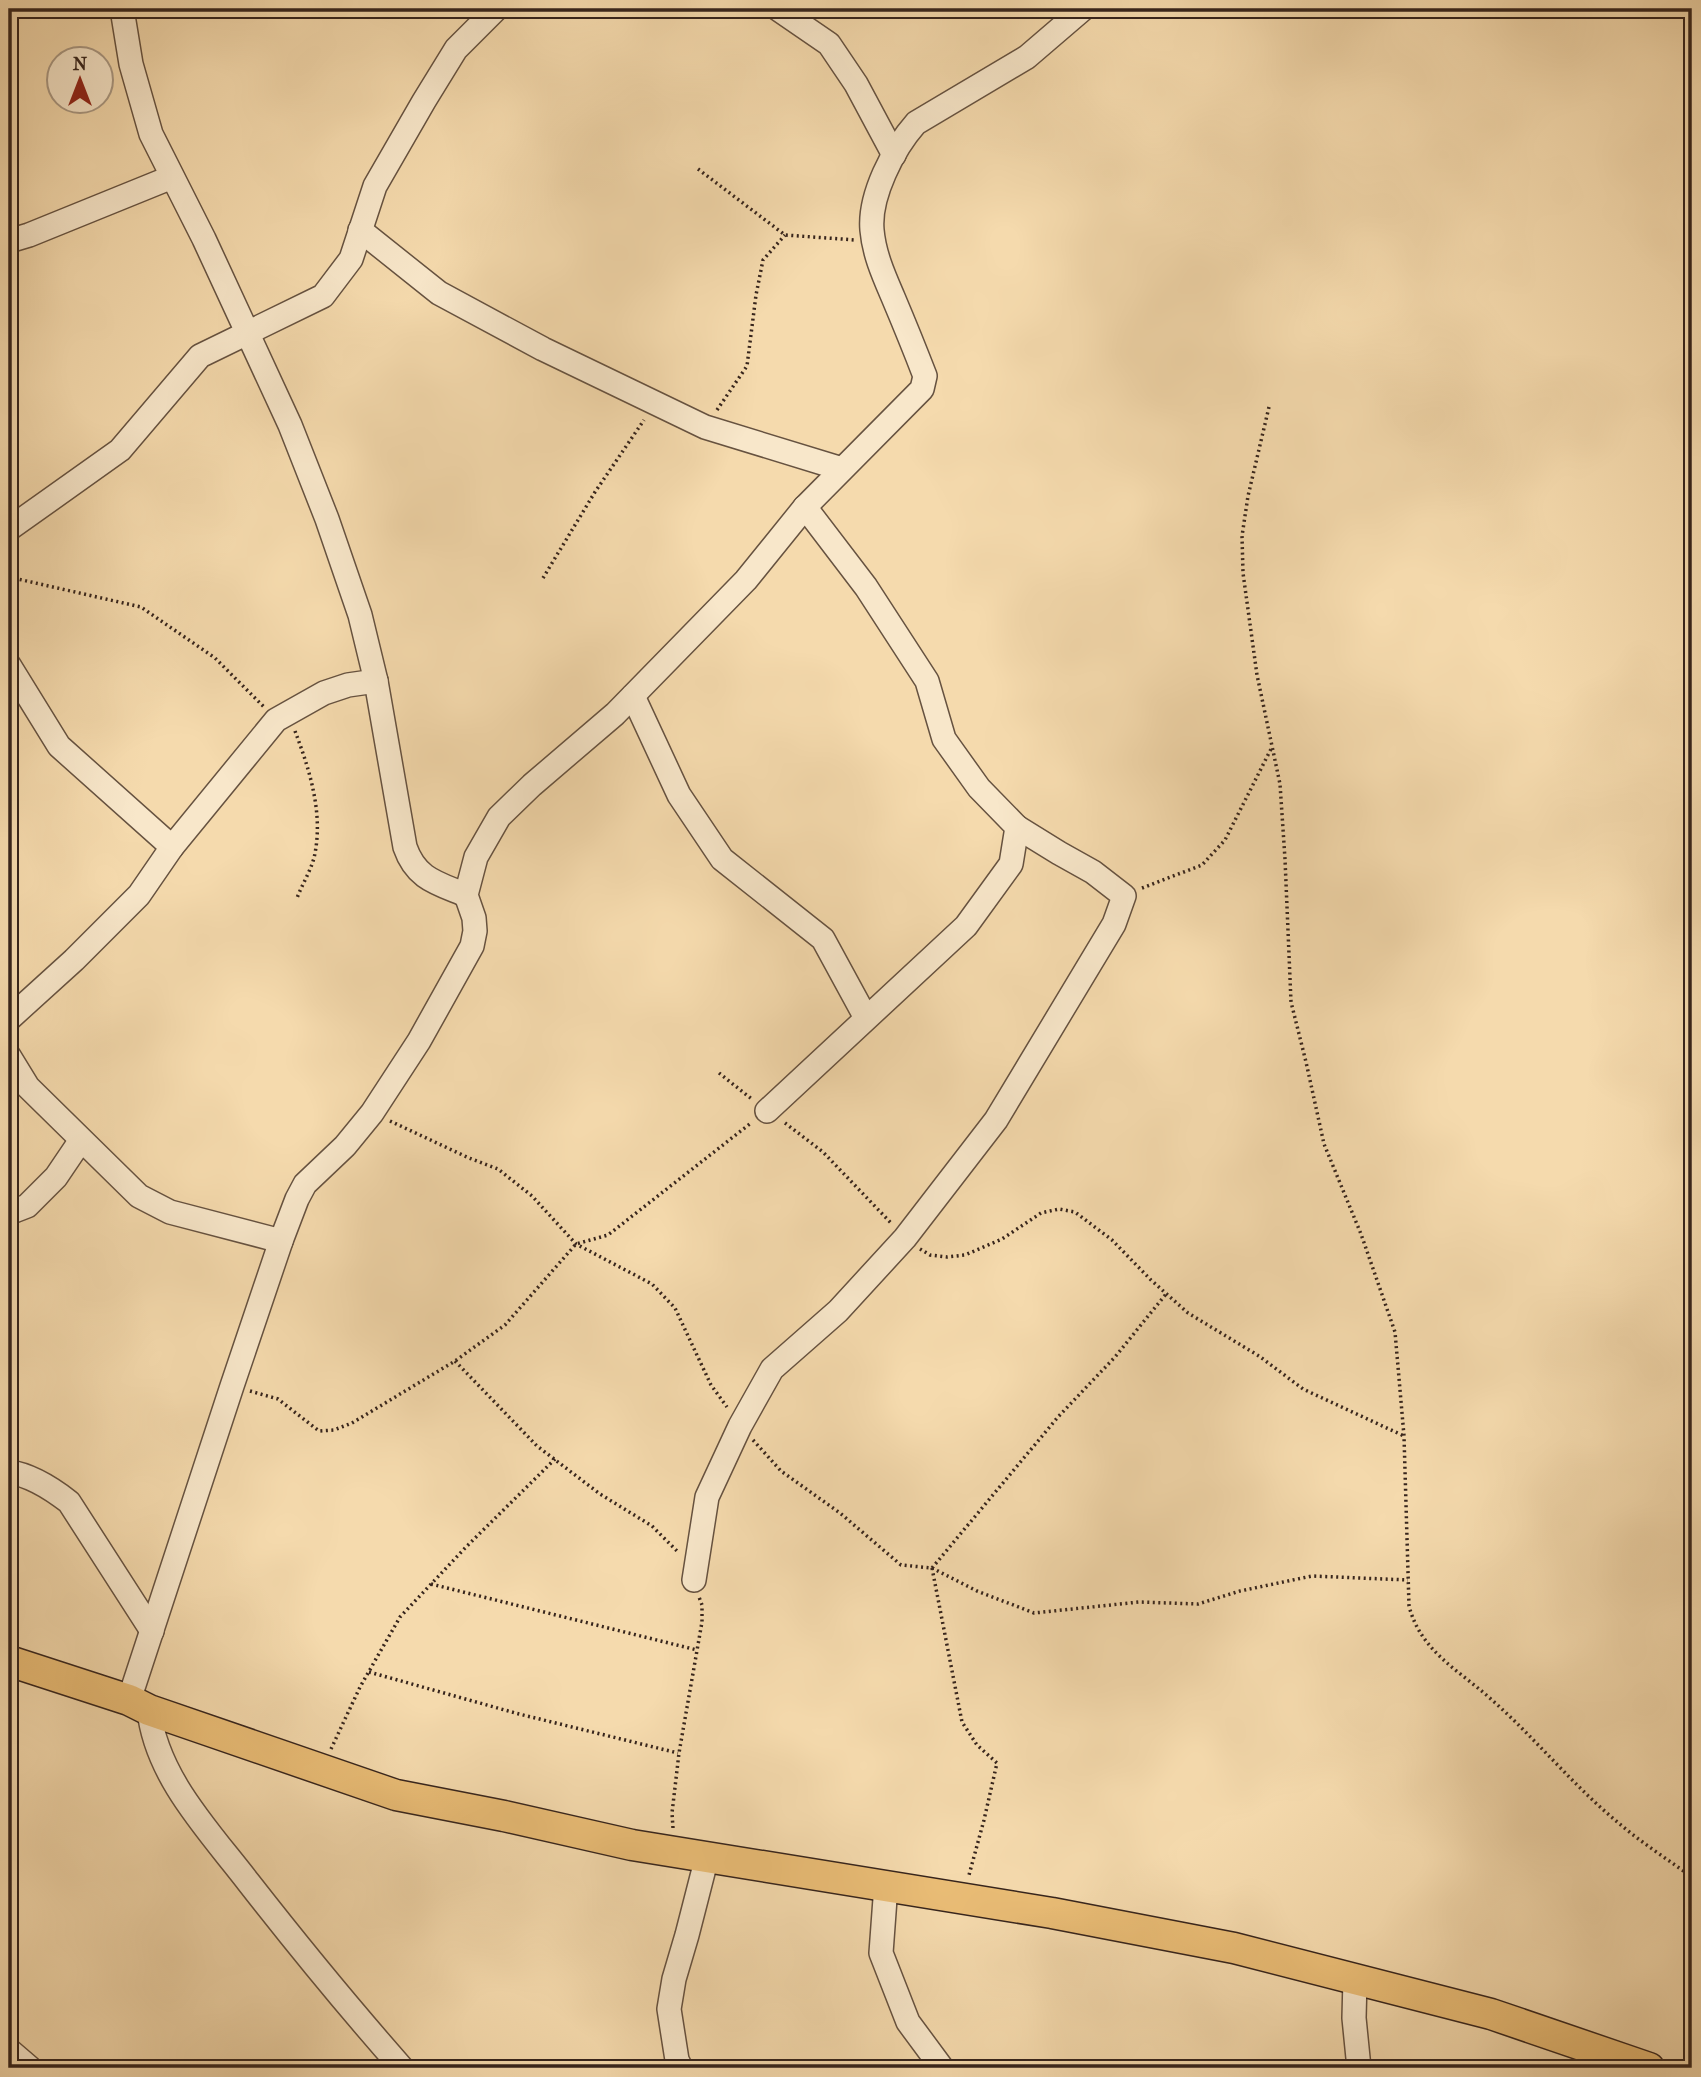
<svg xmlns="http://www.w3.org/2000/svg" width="1701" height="2077" viewBox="0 0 1701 2077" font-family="'IM FELL French Canon',serif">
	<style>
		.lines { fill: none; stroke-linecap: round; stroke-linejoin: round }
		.minor-casing { stroke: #665240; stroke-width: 26 }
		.major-casing { stroke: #36241c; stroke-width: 33 }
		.path { stroke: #36241c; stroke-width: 3.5; stroke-dasharray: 2 3.5; stroke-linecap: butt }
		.minor { stroke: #f8e7ca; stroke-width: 23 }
		.major { stroke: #eabd76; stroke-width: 30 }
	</style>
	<rect width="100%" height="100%" fill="#f5daad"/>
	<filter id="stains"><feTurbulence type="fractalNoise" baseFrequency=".00286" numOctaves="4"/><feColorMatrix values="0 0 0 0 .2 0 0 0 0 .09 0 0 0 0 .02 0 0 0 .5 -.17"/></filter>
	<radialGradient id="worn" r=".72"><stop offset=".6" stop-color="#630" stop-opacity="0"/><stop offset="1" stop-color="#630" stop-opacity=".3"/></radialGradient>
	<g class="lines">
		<defs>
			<g id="minor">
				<path d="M122,9L131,64L151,134L204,239L290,425L327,519L360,615L376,681L405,847C416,879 437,883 466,895"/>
				<path d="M778,9L829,44L856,84L894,155"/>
				<path d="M360,230L439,293L543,349L705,427L842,469"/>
				<path d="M9,241L29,235L172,177"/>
				<path d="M9,529L120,450L200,356L323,296L351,259L375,186L424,101L456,49L496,9"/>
				<path d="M9,665L59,746L172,847"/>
				<path d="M633,696L679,795L722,859L823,939L866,1018"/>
				<path d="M9,1019L74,960L139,895L172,847L276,720L324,693L348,685L376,681"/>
				<path d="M9,1056L28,1087L139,1196L170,1212L281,1241"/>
				<path d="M767,1111L966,926L1011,864L1017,827L979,788L944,739L927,681L866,587L805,507"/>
				<path d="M9,1213L27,1206L56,1177L81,1140"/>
				<path d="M9,1472C31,1475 51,1488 69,1502L152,1631"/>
				<path d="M694,1580L707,1497L740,1426L772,1369L838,1311L905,1238L996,1120L1114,924L1124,896L1093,872L1059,853L1017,827"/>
				<path d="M129,1700L232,1386L281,1241L297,1199L305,1184L345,1146L372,1113L419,1041L472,946L475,931L474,918L466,895L476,857L499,817L532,785L615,714L746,580L805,507L922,389L925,376C915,350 904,323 893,297C884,276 874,254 872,230C869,196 893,149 916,123L1027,57L1083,9"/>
				<path d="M149,1710C156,1777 210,1832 249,1883C299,1947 349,2008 402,2068"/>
				<path d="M886,1885L881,1953L908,2022L942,2068"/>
				<path d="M1355,1979L1354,2018L1359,2068"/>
				<path d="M9,2050L30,2068"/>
				<path d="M681,2068L677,2060L669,2009L674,1979L687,1935L707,1857"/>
			</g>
			<path id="major" d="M9,1661L129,1700L149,1710L396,1795L504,1816L632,1845L1052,1913L1234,1948L1491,2014L1649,2068"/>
		</defs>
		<!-- minor casing -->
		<use href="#minor" class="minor-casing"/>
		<!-- major casing -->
		<use href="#major" class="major-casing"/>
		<!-- path -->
		<g class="path">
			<path d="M698,169L785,235L855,240"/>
			<path d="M1269,407L1248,496L1242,536L1243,573L1257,675L1280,784L1285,859L1291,1002L1306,1062L1324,1144L1361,1234L1395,1332L1404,1436L1409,1606C1421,1652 1459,1670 1492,1700C1535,1738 1571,1783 1615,1820C1639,1841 1667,1859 1692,1877"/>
			<path d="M717,410L747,366L756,295L763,260L785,235"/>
			<path d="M9,577L141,607L215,658L264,707"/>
			<path d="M543,578L595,492L644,420"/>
			<path d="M295,731C310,771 324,815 314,858C310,872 302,885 297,898"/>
			<path d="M1142,888L1202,865L1225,840L1272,747"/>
			<path d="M719,1073L753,1100"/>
			<path d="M390,1121L469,1158L498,1169L532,1196L576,1244L652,1284L675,1308L711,1385L727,1407"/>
			<path d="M785,1123L823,1152L891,1223"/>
			<path d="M920,1249L930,1255L947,1257L965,1255L1002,1239L1041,1213L1059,1209L1075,1212L1112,1240L1151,1280L1188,1313L1259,1356L1303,1389L1404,1436"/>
			<path d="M455,1361L537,1446L600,1494L652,1526L678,1552"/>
			<path d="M250,1391L278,1399L319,1431L334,1430L352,1423L455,1361L505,1325L576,1244L608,1235L751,1123"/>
			<path d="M753,1440L781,1471L840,1513L901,1565L932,1568L1058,1417L1115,1357L1166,1294"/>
			<path d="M932,1568L977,1591L1034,1613L1139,1602L1198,1604L1240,1591L1312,1576L1408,1580"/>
			<path d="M932,1568L962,1722L977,1745L997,1763L984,1820L969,1875"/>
			<path d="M431,1584L697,1650"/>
			<path d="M369,1672L519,1714L678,1753"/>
			<path d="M331,1749L360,1687L400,1617L466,1547L555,1459"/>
			<path d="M673,1828L672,1813L679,1753L702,1622V1605L699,1597"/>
		</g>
		<!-- minor -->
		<use href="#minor" class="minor"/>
		<!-- major -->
		<use href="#major" class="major"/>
	</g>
	<!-- margin -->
	<rect width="1701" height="2077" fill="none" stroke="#f5daad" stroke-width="35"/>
	<rect x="10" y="10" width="1680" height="2056" fill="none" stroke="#36241c" stroke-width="3.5"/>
	<rect x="18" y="18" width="1666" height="2042" fill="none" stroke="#36241c" stroke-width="2"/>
	<!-- north arrow -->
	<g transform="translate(80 80)"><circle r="33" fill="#f8e7ca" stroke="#aa9984" stroke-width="2"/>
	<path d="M0-5L12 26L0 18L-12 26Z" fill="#8f2418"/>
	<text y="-10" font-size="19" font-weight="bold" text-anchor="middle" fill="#36241c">N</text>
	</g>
	<rect width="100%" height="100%" filter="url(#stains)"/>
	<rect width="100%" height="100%" fill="url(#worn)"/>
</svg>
